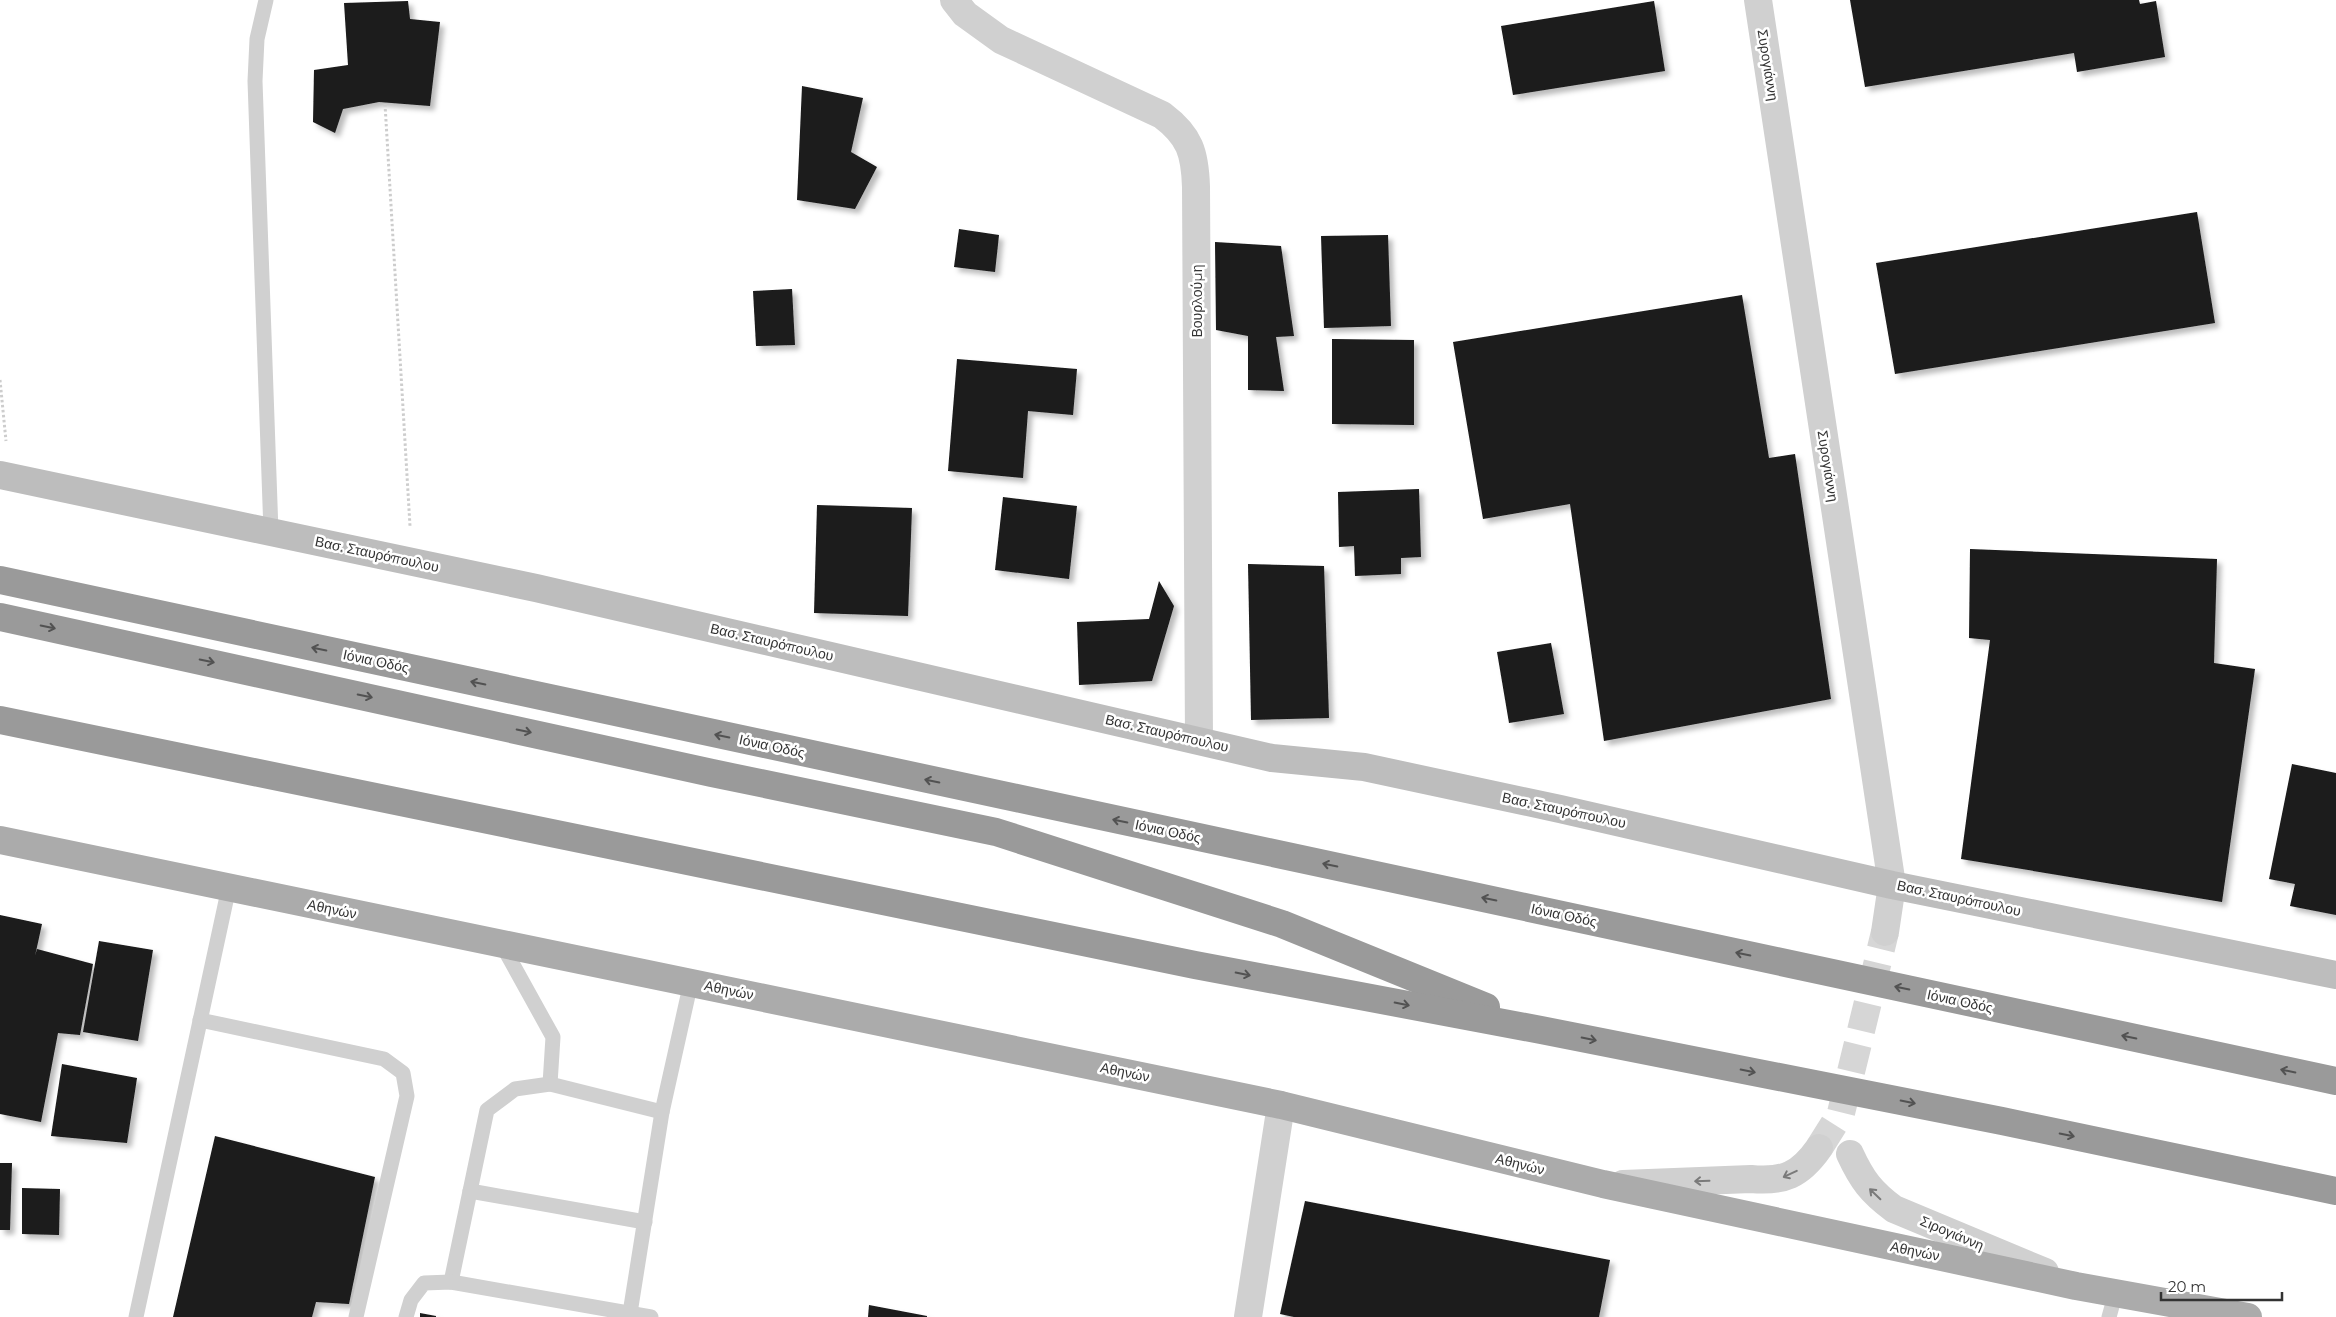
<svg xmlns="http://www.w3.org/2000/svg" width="2336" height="1317" viewBox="0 0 2336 1317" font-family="Montserrat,sans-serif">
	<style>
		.building { fill: #1a1a1a; filter: url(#shadow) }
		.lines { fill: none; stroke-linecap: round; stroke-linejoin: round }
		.street-tunnel { stroke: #d6d6d6; stroke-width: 28; stroke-dasharray: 28 14; stroke-linecap: butt }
		.path { stroke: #cdcdcd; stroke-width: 3; stroke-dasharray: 2.5 2.5; stroke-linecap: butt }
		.lane { stroke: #d0d0d0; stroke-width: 15 }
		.street { stroke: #d0d0d0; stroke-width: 28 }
		.secondary { stroke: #bdbdbd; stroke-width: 28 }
		.primary { stroke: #ababab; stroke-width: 28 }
		.highway { stroke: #9a9a9a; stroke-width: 28 }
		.oneway { stroke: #525252 }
		.oneway2 { stroke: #7a7a7a }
		.labels { text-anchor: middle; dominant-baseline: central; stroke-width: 5; stroke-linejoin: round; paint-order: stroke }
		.street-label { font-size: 14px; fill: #333; stroke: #fff }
	</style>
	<defs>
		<filter id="shadow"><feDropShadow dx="4.5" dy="4.5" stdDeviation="2.5" flood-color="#0004"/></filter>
	</defs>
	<rect width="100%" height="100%" fill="#fff"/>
	<!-- building -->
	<g class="building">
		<path d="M1850,0H2139L2140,4L2156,1L2165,57L2077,72L2074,53L1865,87Z"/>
		<path d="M408,1L410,19L440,22L430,106L379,102L343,109L335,133L313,122L314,70L348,65L344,3Z"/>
		<path d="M1654,1L1665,71L1513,95L1501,26Z"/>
		<path d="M802,86L863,98L851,152L877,167L855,209L797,200Z"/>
		<path d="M2197,212L2215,323L1895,374L1876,263Z"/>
		<path d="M959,229L999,235L995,272L954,267Z"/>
		<path d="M1388,235L1391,326L1324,328L1321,236Z"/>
		<path d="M1215,242L1281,246L1294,336L1276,337L1284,391L1248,390V336L1216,330Z"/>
		<path d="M792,289L795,345L756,346L753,291Z"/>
		<path d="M1742,295L1769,458L1795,454L1831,699L1604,741L1570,504L1483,519L1453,342Z"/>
		<path d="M1332,339L1414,340V425L1332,424Z"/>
		<path d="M957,359L1077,369L1073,415L1028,411L1023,478L948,471Z"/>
		<path d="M1419,489L1421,557L1401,558V574L1355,576L1354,546L1339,547L1338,492Z"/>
		<path d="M1003,497L1077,506L1069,579L995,570Z"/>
		<path d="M817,505L912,508L908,616L814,613Z"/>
		<path d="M1970,549L2217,559L2214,663L2255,669L2222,902L1961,859L1990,640L1969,638Z"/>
		<path d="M1248,564L1324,566L1329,718L1251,720Z"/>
		<path d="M1159,581L1174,606L1152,681L1079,685L1077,622L1149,619Z"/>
		<path d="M1551,643L1564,714L1509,723L1497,652Z"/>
		<path d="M2292,764L2336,773V915L2290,906L2295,884L2269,879Z"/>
		<path d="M0,915L42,924L35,956L37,949L93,964L80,1035L58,1033L41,1122L0,1114Z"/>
		<path d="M99,941L153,950L138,1041L83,1032Z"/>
		<path d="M62,1064L137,1078L127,1143L51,1136Z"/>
		<path d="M215,1136L375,1177L349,1304L316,1302L312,1317H173Z"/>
		<path d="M0,1163H12L10,1230H0Z"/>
		<path d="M22,1188L60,1189L59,1235L22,1234Z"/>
		<path d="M1305,1201L1610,1260L1599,1317H1294L1280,1314Z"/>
		<path d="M869,1305L927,1316V1317H868Z"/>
		<path d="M420,1313L436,1316V1317H420Z"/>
	</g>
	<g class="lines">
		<!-- street-tunnel -->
		<path class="street-tunnel" d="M1819,1148L1841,1113L1885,932"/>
		<!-- path -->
		<g class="path">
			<path d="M385,104L410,526"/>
			<path d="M0,380L6,441"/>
		</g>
		<!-- lane -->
		<g class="lane">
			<path d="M266,0L257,39L255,81L271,532"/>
			<path d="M501,943L553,1037L550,1084"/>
			<path d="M200,1020L384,1059L403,1073L407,1096L356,1317"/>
			<path d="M470,1191L645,1222"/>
			<path d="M451,1282L487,1110L515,1089L550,1084L662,1112"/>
			<path d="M630,1313L662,1112L691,982"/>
			<path d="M136,1317L229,887"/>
			<path d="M406,1317L411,1300L424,1283L451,1282L651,1317"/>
			<path d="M2109,1317L2116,1292"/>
		</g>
		<!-- street -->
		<g class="street">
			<path d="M954,0L965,14L1001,40L1162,115C1190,136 1195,153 1196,187L1199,740"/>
			<path d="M1758,0L1892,885L1885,932"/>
			<path d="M1850,1154C1862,1180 1871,1192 1894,1209L2045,1272"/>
			<path d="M1623,1184L1751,1179C1784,1182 1800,1175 1819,1148"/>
			<path d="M1248,1317L1281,1105"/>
		</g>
		<!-- secondary -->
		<path class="secondary" d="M0,475L536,588L1272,758L1364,767L1560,809L1892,885L2336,975"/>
		<!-- primary -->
		<path class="primary" d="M0,840L1281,1105L1603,1184L2076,1286L2248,1317"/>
		<!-- highway -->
		<g class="highway">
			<path d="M0,580L2336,1081"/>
			<path d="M0,617L712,773L996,832L1282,924L1486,1007"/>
			<path d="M0,720L1195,965L1541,1030L2002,1121L2336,1191"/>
		</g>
	</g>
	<!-- one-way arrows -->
	<defs><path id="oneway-shaft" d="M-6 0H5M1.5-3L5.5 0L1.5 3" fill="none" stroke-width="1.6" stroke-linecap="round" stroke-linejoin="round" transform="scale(1.25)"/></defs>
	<g class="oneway">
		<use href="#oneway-shaft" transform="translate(48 627) rotate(12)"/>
		<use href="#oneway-shaft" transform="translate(319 649) rotate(-168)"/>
		<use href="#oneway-shaft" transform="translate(207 661) rotate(12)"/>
		<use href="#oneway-shaft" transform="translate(478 683) rotate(-168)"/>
		<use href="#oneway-shaft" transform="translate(365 696) rotate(12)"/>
		<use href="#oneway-shaft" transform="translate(524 731) rotate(12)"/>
		<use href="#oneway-shaft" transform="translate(722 736) rotate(-168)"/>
		<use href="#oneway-shaft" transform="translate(932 781) rotate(-168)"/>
		<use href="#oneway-shaft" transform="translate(1120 821) rotate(-168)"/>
		<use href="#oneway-shaft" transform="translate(1330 865) rotate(-168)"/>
		<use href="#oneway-shaft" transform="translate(1489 899) rotate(-168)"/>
		<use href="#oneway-shaft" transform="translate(1743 954) rotate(-168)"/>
		<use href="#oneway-shaft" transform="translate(1243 974) rotate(11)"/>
		<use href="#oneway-shaft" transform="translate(1902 988) rotate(-168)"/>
		<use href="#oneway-shaft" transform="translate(1402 1004) rotate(11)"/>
		<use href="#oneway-shaft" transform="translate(2129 1037) rotate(-168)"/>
		<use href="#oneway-shaft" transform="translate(1589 1039) rotate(11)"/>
		<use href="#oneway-shaft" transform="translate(1748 1071) rotate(11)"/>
		<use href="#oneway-shaft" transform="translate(2288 1071) rotate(-168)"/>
		<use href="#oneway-shaft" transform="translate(1908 1102) rotate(11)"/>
		<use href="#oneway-shaft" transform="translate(2067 1135) rotate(12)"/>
	</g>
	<g class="oneway2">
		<use href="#oneway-shaft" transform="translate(1790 1174) rotate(155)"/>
		<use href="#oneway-shaft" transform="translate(1702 1181) rotate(178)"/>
		<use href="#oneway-shaft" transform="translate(1875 1194) rotate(-136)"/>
	</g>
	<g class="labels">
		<!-- street labels -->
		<g class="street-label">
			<text transform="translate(1768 65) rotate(81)">Συρογιάννη</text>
			<text transform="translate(1197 301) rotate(-90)">Βουρλούμη</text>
			<text transform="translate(1828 466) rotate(81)">Συρογιάννη</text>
			<text transform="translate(377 554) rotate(12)">Βασ. Σταυρόπουλου</text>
			<text transform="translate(772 642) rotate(13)">Βασ. Σταυρόπουλου</text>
			<text transform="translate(376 661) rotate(12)">Ιόνια Οδός</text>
			<text transform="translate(1167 733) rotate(13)">Βασ. Σταυρόπουλου</text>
			<text transform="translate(772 746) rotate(12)">Ιόνια Οδός</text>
			<text transform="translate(1564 810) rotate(12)">Βασ. Σταυρόπουλου</text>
			<text transform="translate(1168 831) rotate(12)">Ιόνια Οδός</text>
			<text transform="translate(1959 898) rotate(12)">Βασ. Σταυρόπουλου</text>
			<text transform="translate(332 909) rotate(12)">Αθηνών</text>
			<text transform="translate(1564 915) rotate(12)">Ιόνια Οδός</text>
			<text transform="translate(729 990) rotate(12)">Αθηνών</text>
			<text transform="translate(1960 1001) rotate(12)">Ιόνια Οδός</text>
			<text transform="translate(1125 1072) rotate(12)">Αθηνών</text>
			<text transform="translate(1520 1164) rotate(14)">Αθηνών</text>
			<text transform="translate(1952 1233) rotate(23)">Σιρογιάννη</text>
			<text transform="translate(1915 1251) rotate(12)">Αθηνών</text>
		</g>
	</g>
	<!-- scale -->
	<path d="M2161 1292v8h121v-8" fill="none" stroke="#333333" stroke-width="2.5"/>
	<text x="2168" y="1292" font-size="15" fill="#333333" stroke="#ffffff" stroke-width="4" paint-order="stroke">20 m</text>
</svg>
